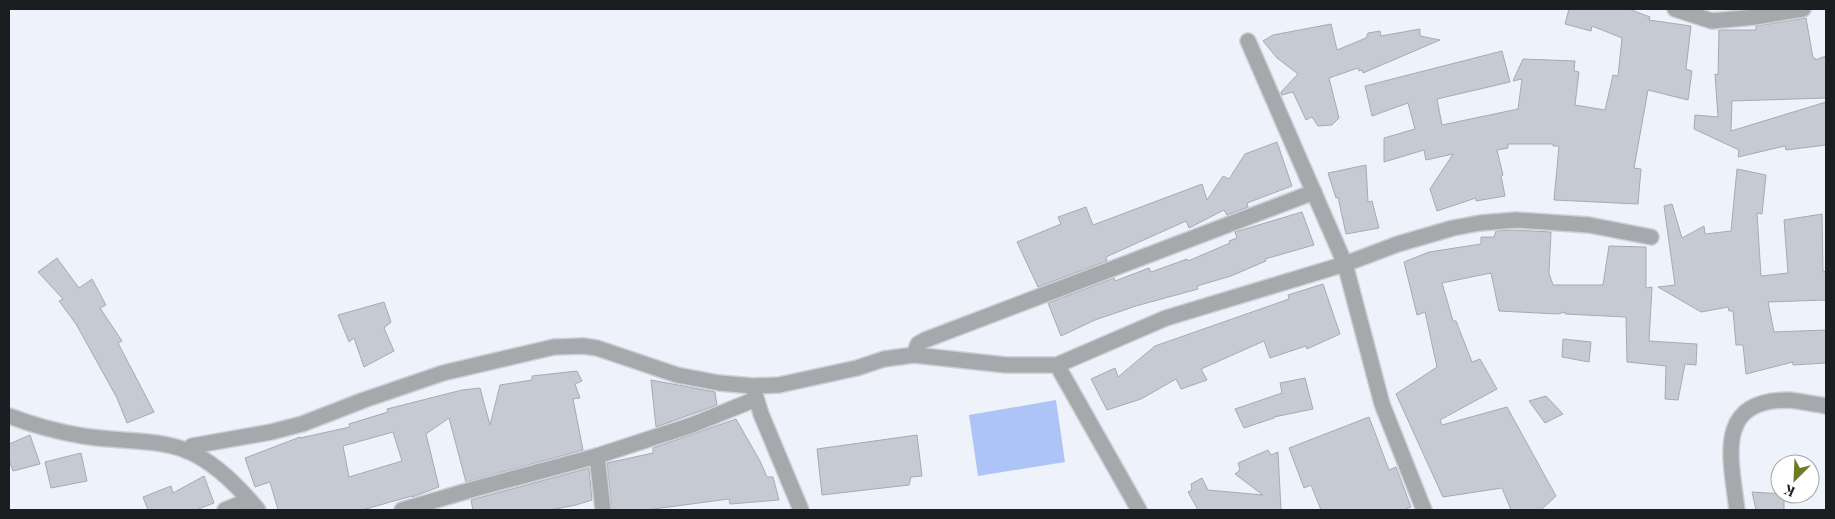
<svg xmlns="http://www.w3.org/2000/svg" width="1835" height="519" viewBox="0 0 1835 519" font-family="'Playfair Display',serif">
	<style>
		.green { fill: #aec4f6 }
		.building { fill: #c6cad2; stroke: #a7aab2; fill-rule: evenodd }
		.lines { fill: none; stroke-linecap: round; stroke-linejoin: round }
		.minor-casing { stroke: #ccd0d8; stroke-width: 18 }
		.minor { stroke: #a6a8ab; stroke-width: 15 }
	</style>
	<rect width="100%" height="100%" fill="#eef2fb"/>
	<!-- green -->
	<path class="green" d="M1056,400L1065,462L978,476L969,415Z"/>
	<!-- building -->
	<g class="building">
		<path d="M1569,9H1629L1650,17L1649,20L1691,26L1686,69L1692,71L1688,100L1648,90L1634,168L1641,169L1638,204L1554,200L1559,146H1553V144H1508V148L1497,150L1503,175L1501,176L1505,196L1476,201V198L1437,211L1430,189L1453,154L1426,160L1424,150L1384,162V138L1415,129L1408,103L1372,116L1365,86L1502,51L1510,82L1437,99L1442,125L1518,109L1522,79L1513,81L1523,59L1575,61L1574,71L1579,72L1575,105L1605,110L1613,75L1618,76L1622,38L1592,26L1591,31L1565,24Z"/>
		<path d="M1806,18L1813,58H1815V60L1826,56V98L1732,101L1731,131L1826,102V145L1786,150L1785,146L1738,157L1739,150L1694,129L1695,115L1718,117L1715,74L1718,75L1719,30H1756V26Z"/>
		<path d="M1331,24L1337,50L1366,38L1368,33L1380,31L1381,36L1420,29V36L1440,40L1363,73L1362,70L1359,71L1358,68L1329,78L1339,118L1332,125L1318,126L1312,117L1306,120L1293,92L1282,95L1281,92L1298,74L1277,58L1263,41L1273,35Z"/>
		<path d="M1277,142L1292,186L1247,203L1248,207L1227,215L1224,210L1189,228L1186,221L1106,257L1107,261L1038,287L1017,242L1061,224L1058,217L1086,207L1093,225L1202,184L1207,200L1223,176L1229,179L1245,154Z"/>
		<path d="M1366,165L1368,202L1372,201L1379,228L1346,234L1338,197L1336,198L1328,173Z"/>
		<path d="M1737,169L1766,175L1762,214L1757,213L1761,276L1788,273L1784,220L1822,214L1823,272L1826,271V300L1768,302L1774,332L1826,330V363L1793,365V362L1746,374L1743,345H1736L1733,311H1729L1728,307L1701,312L1658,287L1675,285L1664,206L1672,204L1682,238L1704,226L1705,234L1731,231Z"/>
		<path d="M1302,212L1314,245L1265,259L1266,261L1231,276L1197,286L1198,289L1136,306L1095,320L1061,336L1048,303L1114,278L1115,281L1149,268L1151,272L1187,259L1188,261L1230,243L1229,241L1237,238L1235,232Z"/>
		<path d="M1512,230L1551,232L1549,273L1553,285H1603L1609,246L1646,247V288L1652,287L1649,341L1697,344L1696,365L1685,364L1678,400L1665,399L1666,366L1627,362L1626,317L1565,314V312L1558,314L1499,311L1491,273L1442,283L1453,321H1456L1472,362L1480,359L1497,389L1440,420L1442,425L1507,407L1556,496L1541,510H1511L1502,488L1443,497L1396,394L1437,367L1425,312L1417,315L1404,262L1429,252L1481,244V237H1494L1496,231Z"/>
		<path d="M57,258L79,288L92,279L106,305L100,308L122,341L118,343L154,412L127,423L117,398L76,324L59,301L63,299L38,272Z"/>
		<path d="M1323,284L1340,334L1307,349L1306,346L1270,358L1264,341L1201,369L1207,380L1181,389L1176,379L1141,399L1107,410L1091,379L1115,368L1118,377L1155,346L1289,299L1288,295Z"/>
		<path d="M384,302L391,322L384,328L394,351L364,367L354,338L349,342L338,315Z"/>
		<path d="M1563,339L1591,342L1589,362L1562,357Z"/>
		<path d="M577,371L582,381L575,384L580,398L573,399L583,450L466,482L449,418L426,434L439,487L412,497V496L362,510H278L270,482L255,487L245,458L300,437V438L350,427L349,424L388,412L387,409L462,390L480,388L490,425L500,385L532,380V376ZM393,432L402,461L349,477L343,446Z"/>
		<path d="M1305,378L1313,409L1274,417V418L1244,428L1235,409L1282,393L1280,383Z"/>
		<path d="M651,380L715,392L717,405L656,427Z"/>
		<path d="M1546,396L1563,414L1545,423L1529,401Z"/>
		<path d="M1369,417L1389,470L1396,467L1411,507L1403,510H1321L1311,485L1304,488L1289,448Z"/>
		<path d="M736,419L760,461L767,477H773L779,500L730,504L729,499L646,510H612L607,463L653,453V448Z"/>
		<path d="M30,435L40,464L13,471L9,460V444Z"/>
		<path d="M917,435L922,476L911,477L909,485L822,495L817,449Z"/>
		<path d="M1268,450L1271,455L1278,452L1281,510H1198L1188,492L1192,490L1191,484L1202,478L1208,490L1263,495L1235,474L1240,470L1238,463Z"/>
		<path d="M81,453L87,481L51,488L45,462Z"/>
		<path d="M589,468L592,500L576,505L550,510H473L471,500Z"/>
		<path d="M204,476L214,503L196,510H148L143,497L171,486L173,493Z"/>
		<path d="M1752,492L1784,494V510H1756Z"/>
	</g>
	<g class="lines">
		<defs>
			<g id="minor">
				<path d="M1675,9L1712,21L1755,17L1803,9"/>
				<path d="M1248,41L1345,264L1382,404L1424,510"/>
				<path d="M914,355L918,344L925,340L1314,192"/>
				<path d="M1057,365L1139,510"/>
				<path d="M754,391L761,414L801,510"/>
				<path d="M9,416C33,425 58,432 83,436C118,442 155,438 188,451C216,463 239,487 258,510"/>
				<path d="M187,451L192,446L271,432L302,424L364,400L443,373L554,347L583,346L597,348L677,375L719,383L753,386L779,385L857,368L884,359L914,355L1006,365H1057L1166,318L1345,264L1398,244L1453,228L1480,223L1516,220L1589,225L1651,237"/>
				<path d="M597,456L603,510"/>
				<path d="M225,510L249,500"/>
				<path d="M402,510L474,489L597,456L692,425L756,399"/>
				<path d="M1737,510C1731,459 1714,400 1788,400C1800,401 1814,404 1826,406"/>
			</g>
		</defs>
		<!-- minor casing -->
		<use href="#minor" class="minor-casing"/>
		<!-- minor -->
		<use href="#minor" class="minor"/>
	</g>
	<!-- border -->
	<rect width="1835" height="519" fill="none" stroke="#1c1d20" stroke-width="20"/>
	<!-- north arrow -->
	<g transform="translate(1795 479) rotate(204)"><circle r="24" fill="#ffffff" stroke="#a4a5a6"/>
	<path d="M0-4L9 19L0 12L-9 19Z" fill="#6e7a26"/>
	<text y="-8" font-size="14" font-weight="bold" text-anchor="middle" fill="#1c1d20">K</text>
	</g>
</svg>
